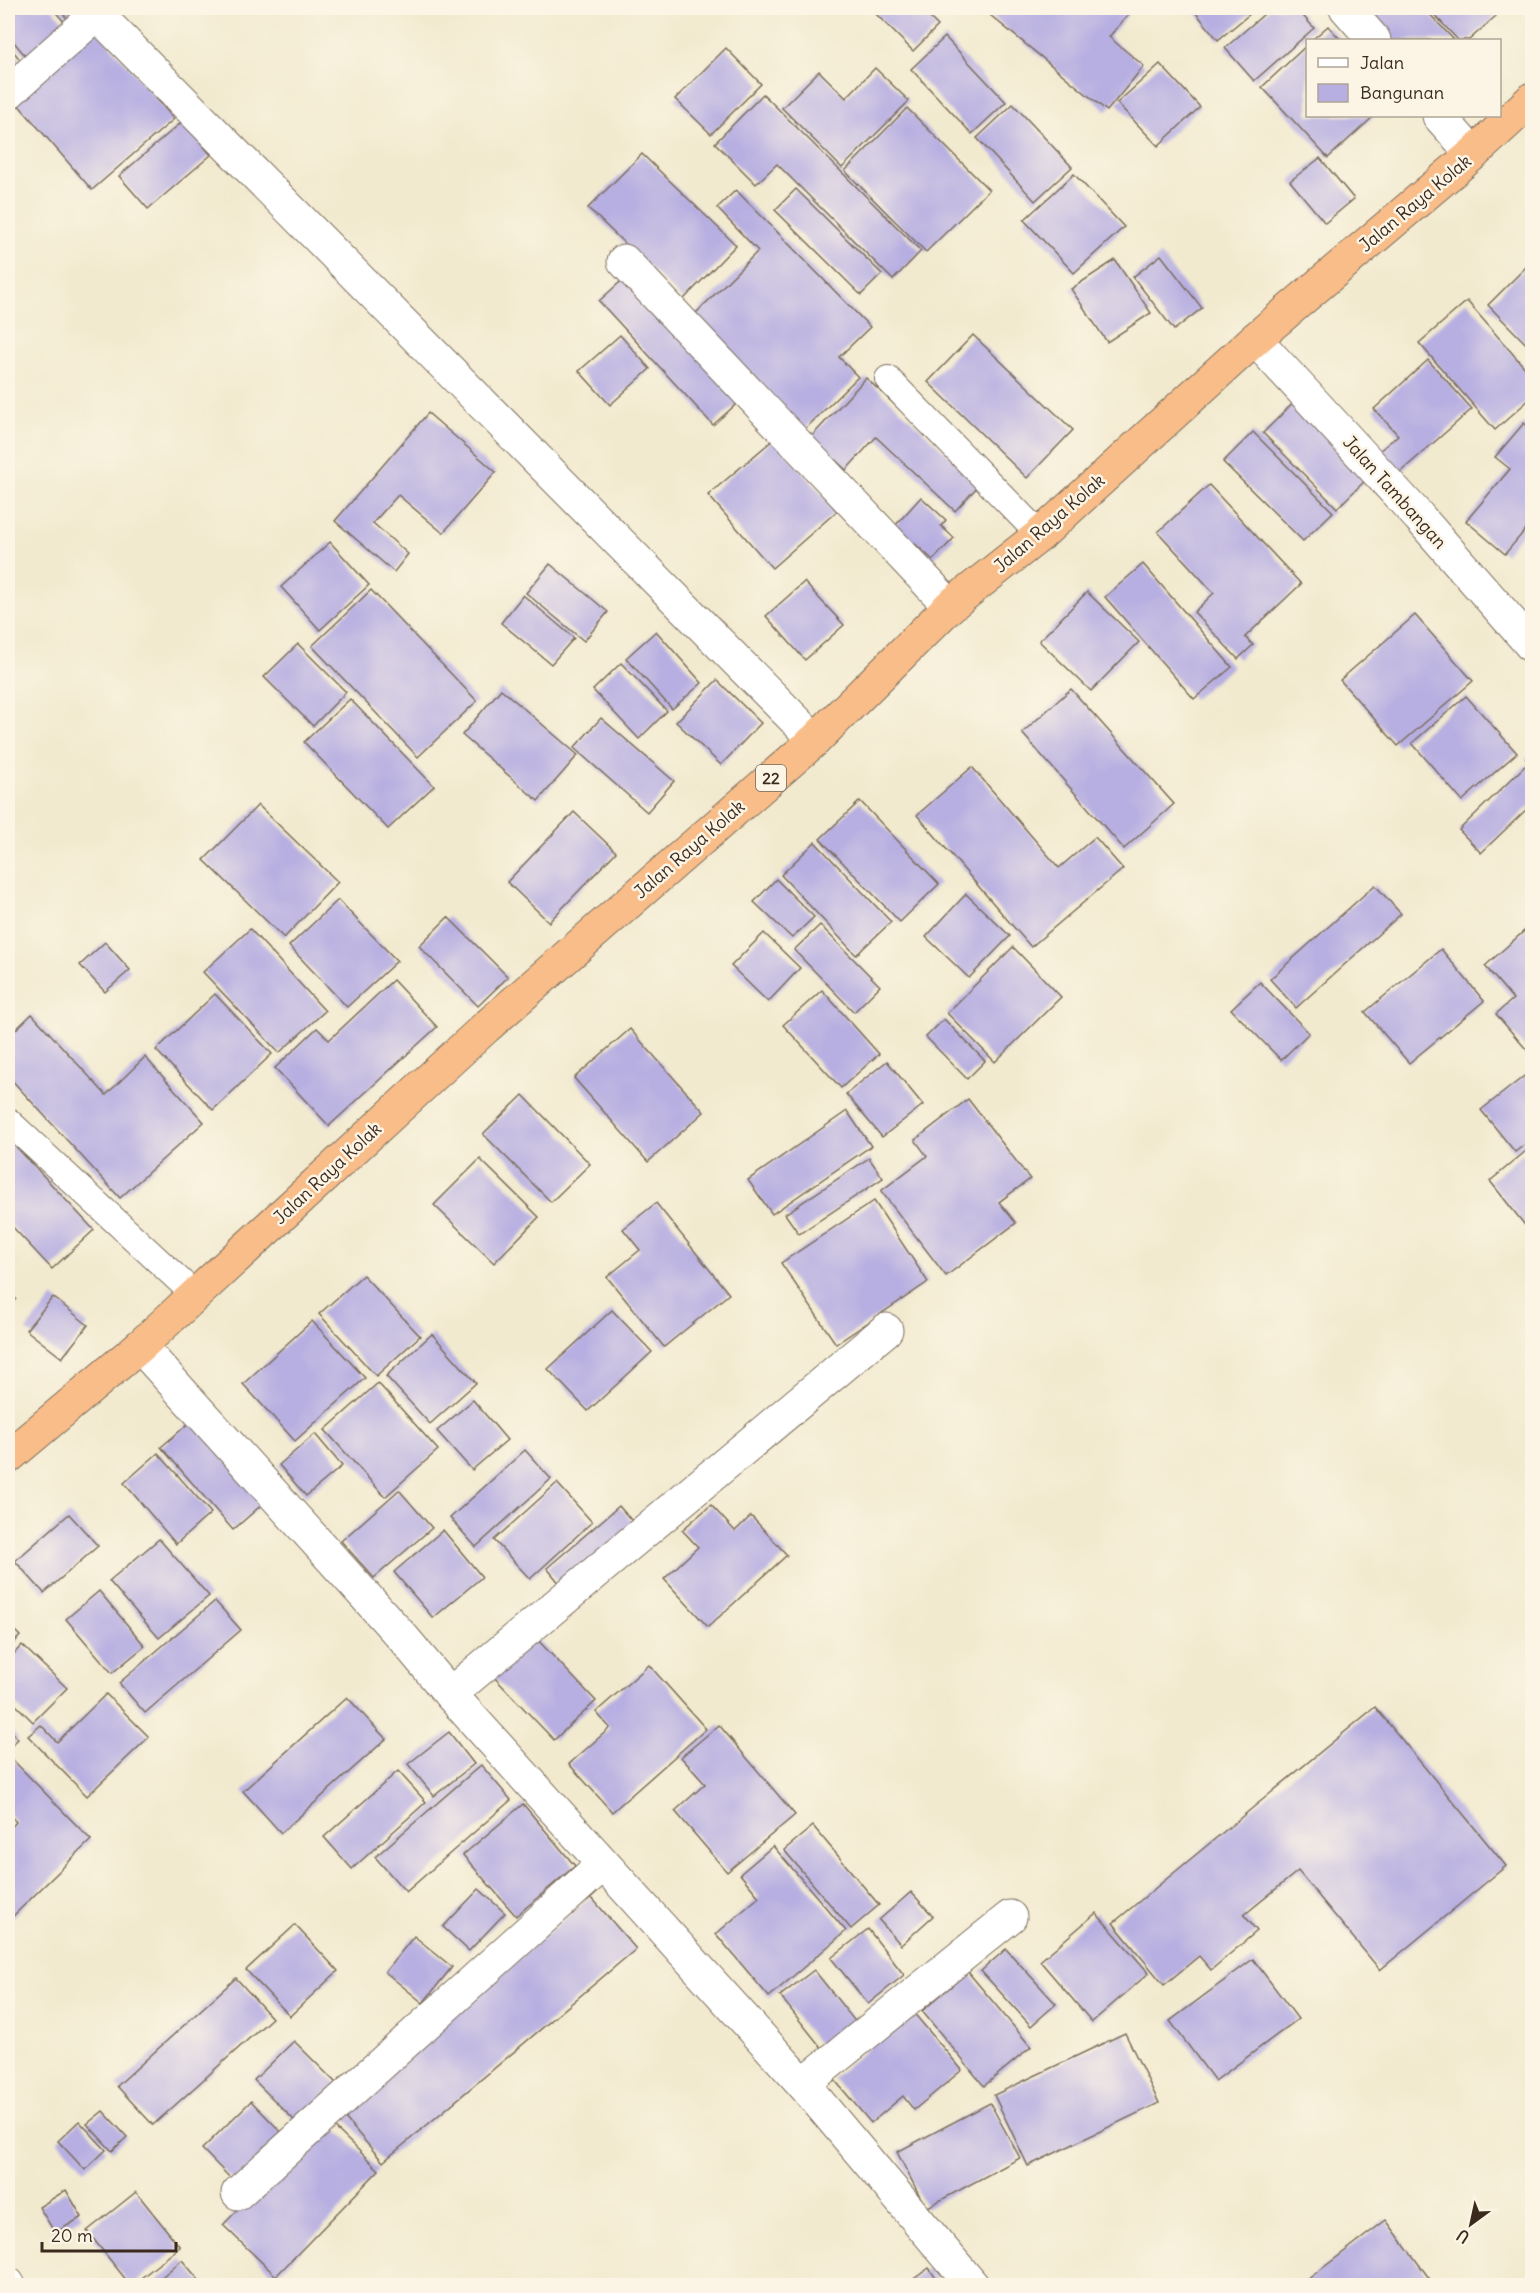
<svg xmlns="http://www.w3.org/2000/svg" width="1540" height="2293" viewBox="0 0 1540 2293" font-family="Delius,sans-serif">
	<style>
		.building { fill: #b7afe1 }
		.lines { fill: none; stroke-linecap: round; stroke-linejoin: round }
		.lane-casing { stroke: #7b6d5c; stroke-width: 28 }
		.street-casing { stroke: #7b6d5c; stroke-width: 35 }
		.highway-casing { stroke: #7b6d5c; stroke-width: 35 }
		.lane { stroke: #fff; stroke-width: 26 }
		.street { stroke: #fff; stroke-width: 33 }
		.highway { stroke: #f8bd89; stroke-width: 33 }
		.labels { text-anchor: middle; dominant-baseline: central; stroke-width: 5; stroke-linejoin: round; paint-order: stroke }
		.shield { fill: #fcf5e5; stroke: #75675a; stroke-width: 1.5 }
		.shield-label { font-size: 16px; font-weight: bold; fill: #3b2a1e }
		.street-label { font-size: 18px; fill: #3b2a1e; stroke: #fcf5e5 }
	</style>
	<rect width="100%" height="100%" fill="#fcf5e5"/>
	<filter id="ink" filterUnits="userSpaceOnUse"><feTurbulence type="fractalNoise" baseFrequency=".0167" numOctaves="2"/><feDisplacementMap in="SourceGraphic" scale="12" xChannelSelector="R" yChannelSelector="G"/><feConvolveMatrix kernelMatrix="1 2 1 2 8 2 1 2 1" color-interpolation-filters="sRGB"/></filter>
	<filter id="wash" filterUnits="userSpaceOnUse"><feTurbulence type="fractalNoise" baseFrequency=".008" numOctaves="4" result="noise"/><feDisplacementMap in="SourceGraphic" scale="24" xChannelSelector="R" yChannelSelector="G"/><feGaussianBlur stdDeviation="1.35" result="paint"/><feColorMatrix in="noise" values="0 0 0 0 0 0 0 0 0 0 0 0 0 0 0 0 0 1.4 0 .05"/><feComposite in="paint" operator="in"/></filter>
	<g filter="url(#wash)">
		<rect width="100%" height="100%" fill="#f2eacf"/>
		<g id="blocks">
			<!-- building -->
			<g class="building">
				<path d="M8,8H52L72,31L33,65L8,35Z"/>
				<path d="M58,8H91L72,24Z"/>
				<path d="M870,8H920L938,26L913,51Z"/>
				<path d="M997,8H1134L1109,37L1144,66L1107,111L990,15Z"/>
				<path d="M1192,8H1257L1218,40Z"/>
				<path d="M1271,8H1296L1314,28L1254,81L1225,48Z"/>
				<path d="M1360,8H1424L1454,40H1390Z"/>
				<path d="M1428,8H1488L1496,16L1469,40H1458Z"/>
				<path d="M93,25L174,119L92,190L10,95Z"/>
				<path d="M1328,26L1341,40H1312Z"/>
				<path d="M945,37L1006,102L972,134L911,69Z"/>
				<path d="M1308,44V116H1374L1328,158L1262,87Z"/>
				<path d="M8,45L27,68L8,84Z"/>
				<path d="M726,48L761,84L711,134L675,99Z"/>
				<path d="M1160,64L1200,107L1158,146L1117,103Z"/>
				<path d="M875,68L909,101L842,168L782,108L819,71L846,98Z"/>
				<path d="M763,94L921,251L893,280L777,164L756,184L715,143Z"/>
				<path d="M1013,104L1072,167L1035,201L977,138Z"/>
				<path d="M907,108L989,190L926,252L845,171Z"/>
				<path d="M183,121L211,155L148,209L119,176Z"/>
				<path d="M642,154L736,245L683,300L588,208Z"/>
				<path d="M1320,158L1354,199L1325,223L1290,181Z"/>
				<path d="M1074,174L1124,227L1074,273L1024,220Z"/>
				<path d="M796,189L882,274L861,295L775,210Z"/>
				<path d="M736,190L870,327L839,357L858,377L805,429L693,316L758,251L717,208Z"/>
				<path d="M1161,255L1202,308L1174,330L1133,277Z"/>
				<path d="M1115,260L1151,313L1107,342L1071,289Z"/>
				<path d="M1532,261V350L1488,305Z"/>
				<path d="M629,274L742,399L713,425L599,301Z"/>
				<path d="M1467,301L1532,376V397L1495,430L1419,343Z"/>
				<path d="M620,335L650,369L610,405L579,371Z"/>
				<path d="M973,335L1073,430L1027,478L928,382Z"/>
				<path d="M1428,360L1472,409L1397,475L1377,453L1398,435L1374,409Z"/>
				<path d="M866,378L980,484L955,511L876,437L846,470L811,437Z"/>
				<path d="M1294,402L1368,478L1337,508L1263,433Z"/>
				<path d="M428,413L496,472L443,533L398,495L373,523L408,554L394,572L335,521Z"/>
				<path d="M1524,423L1532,430V522L1505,554L1466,521L1510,469L1495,457Z"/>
				<path d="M1253,432L1333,512L1303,541L1223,462Z"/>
				<path d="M774,439L837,511L772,568L708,495Z"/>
				<path d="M1209,485L1301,584L1245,637L1253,645L1238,659L1194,612L1214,593L1158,532Z"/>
				<path d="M921,497L946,520L941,526L954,538L933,560L895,526Z"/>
				<path d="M330,542L369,585L320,630L281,587Z"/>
				<path d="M550,564L608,612L584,641L526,593Z"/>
				<path d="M1143,564L1232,667L1194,699L1105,597Z"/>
				<path d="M804,582L844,625L805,660L766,616Z"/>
				<path d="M371,590L477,701L418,757L312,646Z"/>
				<path d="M1087,592L1139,642L1091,691L1039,641Z"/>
				<path d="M523,595L574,638L551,664L501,623Z"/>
				<path d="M1415,615L1473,681L1398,746L1340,680Z"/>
				<path d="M656,631L702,683L672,709L626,658Z"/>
				<path d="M298,644L346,692L313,726L264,677Z"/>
				<path d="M621,663L667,711L639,739L593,690Z"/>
				<path d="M717,680L761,723L721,765L676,722Z"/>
				<path d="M501,689L578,755L538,801L462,735Z"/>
				<path d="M1071,689L1174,804L1124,849L1022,733Z"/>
				<path d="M1466,696L1517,753L1462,801L1412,743Z"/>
				<path d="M350,699L434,786L388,829L304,742Z"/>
				<path d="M601,718L674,781L647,812L574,748Z"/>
				<path d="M1532,753V765L1526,759Z"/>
				<path d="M1526,765L1532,772V804L1481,853L1459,830Z"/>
				<path d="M972,767L1059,868L1095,837L1123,869L1031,947L917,815Z"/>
				<path d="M860,801L939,884L900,922L820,839Z"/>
				<path d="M258,805L338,882L284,938L204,860Z"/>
				<path d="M574,812L616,852L549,922L507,882Z"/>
				<path d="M815,842L891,922L856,955L781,875Z"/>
				<path d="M776,879L814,917L792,938L754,902Z"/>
				<path d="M1375,885L1401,914L1296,1008L1270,979Z"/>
				<path d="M966,894L1010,936L969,978L926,937Z"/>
				<path d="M338,900L397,961L347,1007L289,946Z"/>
				<path d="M448,917L508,977L478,1006L419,946Z"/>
				<path d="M1532,924V1056L1496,1014L1513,999L1485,966Z"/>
				<path d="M820,925L880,986L854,1012L794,950Z"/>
				<path d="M250,929L325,1011L279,1053L203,972Z"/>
				<path d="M764,933L800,968L768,1002L731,966Z"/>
				<path d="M105,942L130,970L105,992L80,965Z"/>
				<path d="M1013,947L1061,997L995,1062L947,1013Z"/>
				<path d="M1441,949L1484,1001L1409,1063L1365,1012Z"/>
				<path d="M393,980L437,1027L329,1126L275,1068L317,1028L329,1040Z"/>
				<path d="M1260,982L1309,1033L1281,1060L1231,1009Z"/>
				<path d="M822,990L879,1054L841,1088L783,1025Z"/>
				<path d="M215,994L272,1054L213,1110L156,1050Z"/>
				<path d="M32,1014L106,1095L145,1057L204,1122L120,1198L8,1076V1037Z"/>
				<path d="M944,1019L985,1061L967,1079L926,1037Z"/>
				<path d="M630,1029L704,1112L648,1162L574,1078Z"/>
				<path d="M887,1061L923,1105L882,1137L846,1094Z"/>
				<path d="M1532,1070V1139L1515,1152L1481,1110Z"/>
				<path d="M523,1095L590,1164L551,1202L483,1134Z"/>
				<path d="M968,1099L1030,1179L999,1202L1016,1223L946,1276L881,1191L927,1156L915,1140Z"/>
				<path d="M847,1111L871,1146L772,1214L748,1180Z"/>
				<path d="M8,1138L94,1230L52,1269L8,1222Z"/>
				<path d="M1532,1146V1234L1490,1181Z"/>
				<path d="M869,1158L883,1178L799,1234L785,1214Z"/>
				<path d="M480,1159L539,1217L494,1263L434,1205Z"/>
				<path d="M874,1201L928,1282L836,1344L781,1263Z"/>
				<path d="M656,1203L729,1294L664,1347L607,1277L640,1250L623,1229Z"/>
				<path d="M363,1275L420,1336L376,1376L319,1314Z"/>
				<path d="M8,1290L16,1299L8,1307Z"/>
				<path d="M53,1297L88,1325L62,1358L26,1330Z"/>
				<path d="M612,1310L652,1352L588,1411L548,1369Z"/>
				<path d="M312,1321L365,1378L295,1441L243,1384Z"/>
				<path d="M432,1334L476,1383L430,1424L386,1376Z"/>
				<path d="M378,1383L438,1450L385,1497L325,1430Z"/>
				<path d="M473,1400L507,1440L472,1470L437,1431Z"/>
				<path d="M194,1419L266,1501L233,1530L161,1447Z"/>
				<path d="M315,1434L342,1466L306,1496L279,1465Z"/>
				<path d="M525,1450L551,1479L476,1547L450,1518Z"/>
				<path d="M158,1453L211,1513L176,1544L124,1483Z"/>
				<path d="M557,1483L592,1522L530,1579L494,1540Z"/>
				<path d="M399,1490L432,1528L374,1578L341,1541Z"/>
				<path d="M711,1505L735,1531L751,1516L787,1555L708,1627L664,1579L698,1547L682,1530Z"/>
				<path d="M619,1506L638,1528L565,1590L547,1568Z"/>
				<path d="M69,1514L98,1546L44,1593L15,1561Z"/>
				<path d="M443,1530L482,1577L433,1618L394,1572Z"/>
				<path d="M159,1539L209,1596L159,1638L109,1581Z"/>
				<path d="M99,1591L145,1646L112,1673L66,1619Z"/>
				<path d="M215,1601L241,1630L145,1713L119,1683Z"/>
				<path d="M8,1624L20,1636L8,1649Z"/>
				<path d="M532,1634L596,1701L554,1740L490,1673Z"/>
				<path d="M22,1645L67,1688L33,1722L8,1697V1660Z"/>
				<path d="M649,1665L706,1729L612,1812L569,1764L610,1728L596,1712Z"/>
				<path d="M106,1694L149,1737L87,1796L28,1736L41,1725L57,1742Z"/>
				<path d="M347,1697L386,1739L281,1833L243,1791Z"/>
				<path d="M1375,1707L1506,1866L1380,1970L1298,1871L1244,1915L1257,1931L1211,1970L1199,1956L1164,1985L1113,1923Z"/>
				<path d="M719,1725L795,1815L727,1872L675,1811L705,1784L681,1757Z"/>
				<path d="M8,1727L18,1739L8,1749Z"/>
				<path d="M449,1732L474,1764L434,1796L408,1764Z"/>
				<path d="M8,1755L91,1840L8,1921V1831L16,1822L8,1813Z"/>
				<path d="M481,1765L511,1800L406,1892L375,1857Z"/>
				<path d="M398,1771L426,1802L352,1869L324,1837Z"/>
				<path d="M523,1804L575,1866L516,1916L463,1855Z"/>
				<path d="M813,1826L879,1905L851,1929L784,1850Z"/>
				<path d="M773,1846L846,1931L769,1997L716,1934L759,1897L740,1874Z"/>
				<path d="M479,1889L505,1913L469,1951L443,1927Z"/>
				<path d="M911,1892L933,1916L901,1945L879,1920Z"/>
				<path d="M591,1897L636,1949L383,2162L339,2111Z"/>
				<path d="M1096,1913L1149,1973L1092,2022L1040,1961Z"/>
				<path d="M295,1925L338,1971L290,2016L246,1970Z"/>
				<path d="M868,1929L904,1975L868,2004L831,1958Z"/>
				<path d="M414,1936L452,1967L423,2003L385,1972Z"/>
				<path d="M1006,1949L1056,2004L1031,2026L981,1971Z"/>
				<path d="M1253,1959L1298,2019L1215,2081L1170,2021Z"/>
				<path d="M814,1970L858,2025L824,2051L780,1996Z"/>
				<path d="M968,1972L1031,2047L984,2086L922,2011Z"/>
				<path d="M236,1978L272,2018L153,2125L117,2086Z"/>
				<path d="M912,2011L962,2070L914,2110L903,2096L871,2123L833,2078Z"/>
				<path d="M1125,2033L1159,2103L1028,2166L994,2095Z"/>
				<path d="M294,2041L338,2085L298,2124L254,2080Z"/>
				<path d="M251,2101L285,2136L236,2184L202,2149Z"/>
				<path d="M990,2103L1020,2158L926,2208L897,2152Z"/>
				<path d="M103,2111L127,2137L112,2151L87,2124Z"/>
				<path d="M326,2119L379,2170L276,2276L223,2225Z"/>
				<path d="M79,2121L106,2150L85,2170L58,2141Z"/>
				<path d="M66,2190L82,2217L55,2233L39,2207Z"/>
				<path d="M136,2192L180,2247L131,2286L87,2231Z"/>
				<path d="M1386,2220L1435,2286H1299Z"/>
				<path d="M182,2260L204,2286H151Z"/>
				<path d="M929,2268L941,2286H904Z"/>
			</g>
		</g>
	</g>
	<g filter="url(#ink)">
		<use href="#blocks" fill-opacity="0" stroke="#7b6d5c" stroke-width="1.5"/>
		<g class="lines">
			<defs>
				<g id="lane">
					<path d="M888,379L1040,535"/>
					<path d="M8,1121L195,1295"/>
				</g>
				<g id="street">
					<path d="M1346,8L1374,40"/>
					<path d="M8,93L97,14L815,740"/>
					<path d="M1439,116L1473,154"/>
					<path d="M624,261L950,606"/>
					<path d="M1255,339L1419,517L1532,646"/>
					<path d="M140,1346L405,1640L450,1694L803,2084L973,2286"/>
					<path d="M450,1694L886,1330"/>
					<path d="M803,2084L1010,1917"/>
					<path d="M238,2193L603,1864"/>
					<path d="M8,2284L9,2286"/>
				</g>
				<path id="highway" d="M8,1457L140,1346L486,1027L815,740L950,606L1040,535L1255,339L1473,154L1532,99"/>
			</defs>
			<!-- lane casing -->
			<use href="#lane" class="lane-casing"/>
			<!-- street casing -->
			<use href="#street" class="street-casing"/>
			<!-- highway casing -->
			<use href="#highway" class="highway-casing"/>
			<!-- lane -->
			<use href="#lane" class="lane"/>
			<!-- street -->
			<use href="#street" class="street"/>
			<!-- highway -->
			<use href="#highway" class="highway"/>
		</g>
	</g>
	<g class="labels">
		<!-- shield labels -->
		<rect class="shield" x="756" y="765" width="30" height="26" rx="4.5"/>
		<g class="shield-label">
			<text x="771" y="778">22</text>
		</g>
		<!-- street labels -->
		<g class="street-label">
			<text transform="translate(1415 203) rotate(-40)">Jalan Raya Kolak</text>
			<text transform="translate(1395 492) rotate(48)">Jalan Tambangan</text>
			<text transform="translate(1049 523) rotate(-41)">Jalan Raya Kolak</text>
			<text transform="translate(689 849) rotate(-41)">Jalan Raya Kolak</text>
			<text transform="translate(327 1173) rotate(-43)">Jalan Raya Kolak</text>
		</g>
	</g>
	<!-- margin -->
	<rect width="1540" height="2293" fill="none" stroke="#fcf5e5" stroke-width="30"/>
	<!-- legend -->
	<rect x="1306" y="39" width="195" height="78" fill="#fcf5e5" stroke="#afa495" stroke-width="1.5"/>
	<rect x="1318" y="58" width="30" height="9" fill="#ffffff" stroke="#afa495" stroke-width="1.5"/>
	<text x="1360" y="69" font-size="18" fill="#3b2a1e">Jalan</text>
	<rect x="1318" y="84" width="30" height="18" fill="#b7afe1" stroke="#afa495" stroke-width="1.5"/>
	<text x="1360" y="99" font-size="18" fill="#3b2a1e">Bangunan</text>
	<!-- north arrow -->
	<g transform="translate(1471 2224) rotate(213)" stroke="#fcf5e5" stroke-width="4.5" paint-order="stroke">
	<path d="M0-4.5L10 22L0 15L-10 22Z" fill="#3b2a1e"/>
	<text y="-9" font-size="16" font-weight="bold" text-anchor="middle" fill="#3b2a1e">U</text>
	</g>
	<!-- scale -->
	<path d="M42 2242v9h134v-9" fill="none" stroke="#3b2a1e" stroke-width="3"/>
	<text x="51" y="2242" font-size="18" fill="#3b2a1e" stroke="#fcf5e5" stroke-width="4.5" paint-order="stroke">20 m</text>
</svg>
